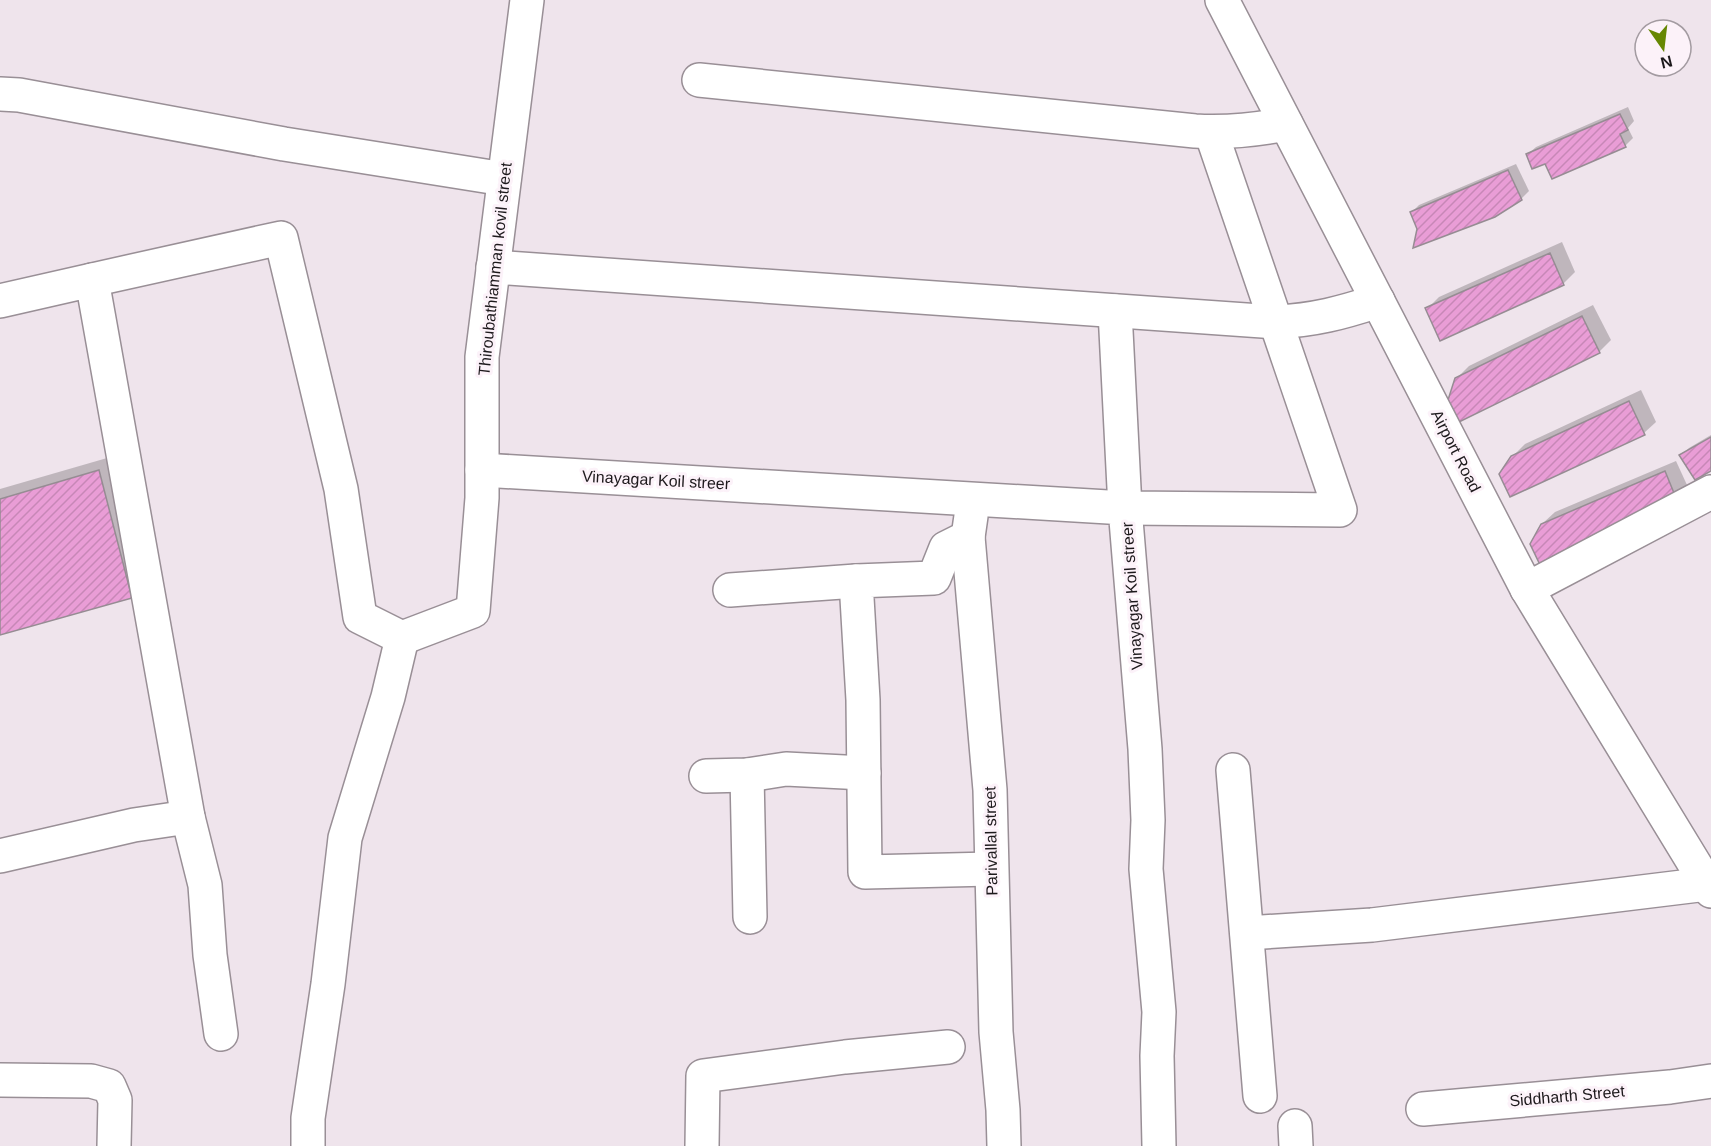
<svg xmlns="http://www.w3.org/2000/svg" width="1711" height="1146" viewBox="0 0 1711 1146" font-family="Arial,sans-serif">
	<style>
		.shadow { fill: #0003 }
		.building { fill: url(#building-hatch); stroke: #968c93; stroke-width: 1.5 }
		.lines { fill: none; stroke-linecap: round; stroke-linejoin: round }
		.minor-casing { stroke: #998f96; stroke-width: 36 }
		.tertiary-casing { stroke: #998f96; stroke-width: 36 }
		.minor { stroke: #fff; stroke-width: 33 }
		.tertiary { stroke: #fff; stroke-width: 33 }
		.labels { text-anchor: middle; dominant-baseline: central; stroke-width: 6; stroke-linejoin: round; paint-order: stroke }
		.street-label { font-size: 16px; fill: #1d191c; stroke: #fcf2f9 }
	</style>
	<defs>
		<pattern id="building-hatch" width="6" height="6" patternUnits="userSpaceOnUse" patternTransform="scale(1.5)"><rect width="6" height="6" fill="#e99dd6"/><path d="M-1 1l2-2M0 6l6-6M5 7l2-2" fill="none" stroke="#c787b7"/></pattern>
	</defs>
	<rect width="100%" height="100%" fill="#efe4ec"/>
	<!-- shadow -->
	<g class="shadow">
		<path d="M1628,107L1634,121L1628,128L1633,138L1625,146L1545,162L1528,154L1536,147Z"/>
		<path d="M1516,164L1529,191L1521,199L1419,229L1412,212L1419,205Z"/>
		<path d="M1562,242L1575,272L1563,284L1427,309L1439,297Z"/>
		<path d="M1593,305L1611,340L1599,352L1457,378L1469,366Z"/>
		<path d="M1641,390L1656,422L1644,433L1512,457L1525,444Z"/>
		<path d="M1711,435V469L1681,455L1689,448Z"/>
		<path d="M114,456L146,582L131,597L0,634V489Z"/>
		<path d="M1676,461L1687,485L1682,495L1542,524L1555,512Z"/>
	</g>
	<!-- building -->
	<g class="building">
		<path d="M1620,114L1628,130L1620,134L1626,147L1552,179L1545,164L1532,169L1526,154Z"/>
		<path d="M1508,170L1522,200L1495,217L1413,248L1417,229L1410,212Z"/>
		<path d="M1550,253L1564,285L1440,341L1425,308Z"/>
		<path d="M1582,316L1600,353L1459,422L1448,400L1455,378Z"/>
		<path d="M1629,401L1645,435L1510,497L1499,474L1511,456Z"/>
		<path d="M1711,437V471L1695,480L1679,455Z"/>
		<path d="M99,470L132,598L0,635V499Z"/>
		<path d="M1665,471L1676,498L1542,569L1530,544L1541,524Z"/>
	</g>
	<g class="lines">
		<defs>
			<g id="minor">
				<path d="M699,80L1195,131C1227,133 1255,130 1286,124"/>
				<path d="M0,94L19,95L284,144L504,179"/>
				<path d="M493,267L1276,322C1315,320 1341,313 1378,301"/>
				<path d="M92,280L281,238L341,489L360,617L402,638L388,697L345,838L328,984L308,1118V1146"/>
				<path d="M0,301L92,280L188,817L205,885L210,955L221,1034"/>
				<path d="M1115,311L1125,508L1340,510L1211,132"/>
				<path d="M482,470L1125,508L1145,749L1148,820L1146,869L1159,1012L1157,1056L1159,1146"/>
				<path d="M971,516L968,537L946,548L934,578L856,581L863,700L865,872L991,869"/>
				<path d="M968,537L990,790L996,1032L1003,1110L1004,1146"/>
				<path d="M1527,589L1711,492"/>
				<path d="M730,590L856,581"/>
				<path d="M402,638L473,611L482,498V357L527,0"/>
				<path d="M1233,770L1260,1096"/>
				<path d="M747,775L750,917"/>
				<path d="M706,776L747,775L786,769L864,773"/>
				<path d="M0,856L134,825L188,817"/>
				<path d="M1247,933L1372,925L1707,884"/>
				<path d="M0,1080L91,1081L109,1086L115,1100L114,1146"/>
				<path d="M1423,1109L1670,1087L1711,1081"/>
				<path d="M1295,1126L1296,1146"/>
				<path d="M702,1146L703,1076L845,1057L948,1047"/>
			</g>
			<path id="tertiary" d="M1222,0L1527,589L1711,891"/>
		</defs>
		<!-- minor casing -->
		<use href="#minor" class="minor-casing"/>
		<!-- tertiary casing -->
		<use href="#tertiary" class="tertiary-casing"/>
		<!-- minor -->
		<use href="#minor" class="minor"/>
		<!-- tertiary -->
		<use href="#tertiary" class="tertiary"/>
	</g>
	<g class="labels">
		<!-- street labels -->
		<g class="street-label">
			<text transform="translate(495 269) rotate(-84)">Thiroubathiamman kovil street</text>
			<text transform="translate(1456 451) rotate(63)">Airport Road</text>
			<text transform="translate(656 480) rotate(3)">Vinayagar Koil streer</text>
			<text transform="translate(1132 596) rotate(-94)">Vinayagar Koil streer</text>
			<text transform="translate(991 841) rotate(-91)">Parivallal street</text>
			<text transform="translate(1567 1096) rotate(-5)">Siddharth Street</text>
		</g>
	</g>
	<!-- north arrow -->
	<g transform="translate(1663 48) rotate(166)"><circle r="28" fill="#fcf2f9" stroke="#a39ba1" stroke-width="1.5"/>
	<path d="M0-4.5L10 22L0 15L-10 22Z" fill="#668703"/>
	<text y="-9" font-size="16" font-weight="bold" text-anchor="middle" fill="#1d191c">N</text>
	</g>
</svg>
